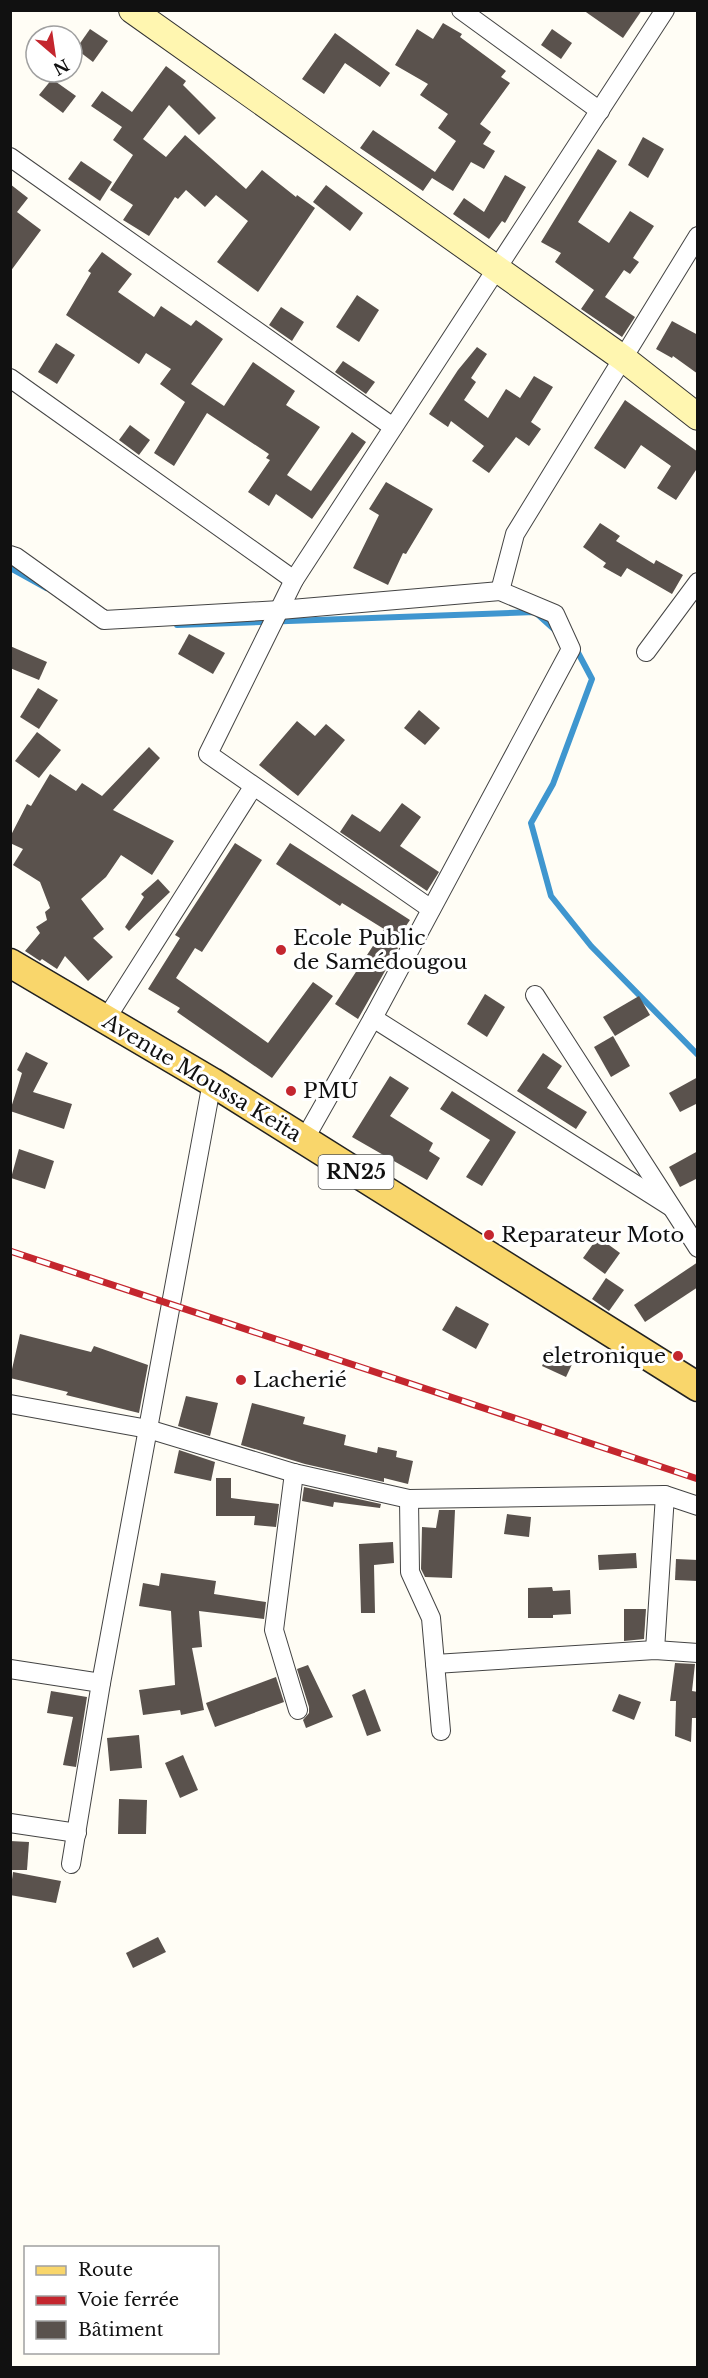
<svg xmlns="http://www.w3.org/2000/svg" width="708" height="2378" viewBox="0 0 708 2378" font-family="'Libre Baskerville',serif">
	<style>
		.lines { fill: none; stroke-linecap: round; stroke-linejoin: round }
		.stream { stroke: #3f96cf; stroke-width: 6 }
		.building { fill: #5a524d }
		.street-casing { stroke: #444; stroke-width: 20 }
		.secondary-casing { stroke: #333; stroke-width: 28 }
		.primary-casing { stroke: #222; stroke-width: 31 }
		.street { stroke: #fff; stroke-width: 18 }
		.secondary { stroke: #fff6b0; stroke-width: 26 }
		.primary { stroke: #f9d66b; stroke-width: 28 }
		.rail-casing { stroke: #c4262e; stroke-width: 7 }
		.rail { stroke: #fff; stroke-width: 4.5; stroke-dasharray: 14; stroke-linecap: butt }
		.poi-dot { fill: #c4262e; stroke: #fff; stroke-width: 2 }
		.labels { text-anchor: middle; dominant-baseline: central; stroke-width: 6; stroke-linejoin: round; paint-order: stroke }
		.shield { fill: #fff; stroke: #585858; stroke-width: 1.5 }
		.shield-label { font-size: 20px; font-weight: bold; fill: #111 }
		.poi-label { font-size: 21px; fill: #111; stroke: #fff; text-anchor: start }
		.street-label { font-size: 21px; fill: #111; stroke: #fff }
	</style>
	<rect width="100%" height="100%" fill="#fffdf5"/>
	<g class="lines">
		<!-- stream -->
		<g class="stream">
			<path d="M10,568L46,588"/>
			<path d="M177,625L535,612L556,631"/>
			<path d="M575,647L592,679L553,784L531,823L551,896L591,946L698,1055"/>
		</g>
	</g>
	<!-- building -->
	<g class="building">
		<path d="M583,10H642L623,38Z"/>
		<path d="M443,23L462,34L460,37L506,71L501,77L510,83L480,124L491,132L483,144L495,151L484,169L471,162L453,191L432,178L423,191L360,148L373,130L435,172L456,141L438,128L448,114L420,95L428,84L395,65L417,29L433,39Z"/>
		<path d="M90,29L108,41L93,62L76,49Z"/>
		<path d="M552,29L572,43L561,59L541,45Z"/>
		<path d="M335,33L390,73L380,87L345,63L324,94L302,79Z"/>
		<path d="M166,66L186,81L183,85L216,118L199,135L169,105L143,139L166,157L185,135L246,189L262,170L296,197L297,195L315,208L258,292L217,262L248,221L216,195L205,207L186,190L178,199L175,197L149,236L123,220L133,205L110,190L133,155L113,140L122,127L91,106L102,91L132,112Z"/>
		<path d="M52,79L76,96L63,113L39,95Z"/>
		<path d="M643,137L664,149L648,178L628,165Z"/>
		<path d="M598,149L617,161L578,222L609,243L630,211L654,226L633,258L639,262L630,274L624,270L605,297L635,317L622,337L581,309L594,290L555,262L561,253L541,242Z"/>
		<path d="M81,161L112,182L100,201L68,179Z"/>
		<path d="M505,175L526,187L505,223L502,221L489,239L453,214L464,198L484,212Z"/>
		<path d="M10,184L28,198L17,212L41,230L10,272Z"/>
		<path d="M326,185L363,213L350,231L313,202Z"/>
		<path d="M102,252L132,274L118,292L154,317L161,306L191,326L196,320L223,339L191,384L224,406L253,362L295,391L286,405L320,427L287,475L311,491L352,432L366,442L312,519L276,494L269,506L248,492L270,460L266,458L269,454L207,413L174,466L154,453L185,402L160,384L171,369L146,353L139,364L66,315L91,273L88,271Z"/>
		<path d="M357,295L379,310L359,342L336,327Z"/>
		<path d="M281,307L304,322L292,341L269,325Z"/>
		<path d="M672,321L698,335V374L673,356L672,358L656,349Z"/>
		<path d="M56,343L75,355L57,384L38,372Z"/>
		<path d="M477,347L487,354L471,378L476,382L464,400L488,418L506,389L520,398L534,376L553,387L531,422L541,429L529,446L516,437L489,473L472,461L484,446L451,421L448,427L429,414L458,370Z"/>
		<path d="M343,361L375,382L366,394L335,372Z"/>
		<path d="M625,400L698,452V467L676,500L657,488L671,466L641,445L625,469L594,448Z"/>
		<path d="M130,425L150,440L139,455L119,440Z"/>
		<path d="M386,482L433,509L406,554L403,553L388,585L353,568L379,515L369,509Z"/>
		<path d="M600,523L620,536L616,541L654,564L656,560L683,575L672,594L627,568L621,577L603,567L606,563L583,547Z"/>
		<path d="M189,634L225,653L213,674L178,654Z"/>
		<path d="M10,646L47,662L39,680L10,668Z"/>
		<path d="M38,688L58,700L39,729L20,717Z"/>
		<path d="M419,710L440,728L425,745L404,728Z"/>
		<path d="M297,721L315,736L326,724L345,740L298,796L259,765Z"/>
		<path d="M37,732L61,750L39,778L15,761Z"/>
		<path d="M149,747L160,758L113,810L174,841L152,875L121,855L106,877L81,899L104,929L93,938L113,957L88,981L65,956L57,969L42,959L40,961L25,951L40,933L36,927L47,920L45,912L50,908L40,882L13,865L23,849L10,843V837L27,804L31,806L50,774L76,791L82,783L102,796Z"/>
		<path d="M402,803L421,817L400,846L439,872L427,891L340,832L352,814L380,832Z"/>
		<path d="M235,843L262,860L202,952L195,948L176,978L268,1043L313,982L333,996L272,1078L177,1012L180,1008L148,989L180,938L175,935Z"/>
		<path d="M290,843L410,920L393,945L398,948L358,1019L335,1004L384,929L342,903L340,906L276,864Z"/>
		<path d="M158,879L170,892L129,931L125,927L144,897L141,894Z"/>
		<path d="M485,994L505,1007L487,1037L467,1024Z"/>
		<path d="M639,996L650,1015L615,1036L603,1017Z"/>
		<path d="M613,1036L630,1066L611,1077L594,1047Z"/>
		<path d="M26,1052L48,1063L33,1092L72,1104L64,1129L10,1111L22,1073L17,1070Z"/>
		<path d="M543,1053L562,1066L547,1088L587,1112L576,1129L517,1091Z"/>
		<path d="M390,1076L409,1088L390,1116L433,1143L429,1151L440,1158L427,1180L352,1137Z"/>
		<path d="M698,1077V1103L680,1112L669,1093Z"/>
		<path d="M452,1091L516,1132L482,1186L466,1177L490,1140L440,1109Z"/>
		<path d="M19,1149L54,1161L45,1189L11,1178Z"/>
		<path d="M698,1151V1178L680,1187L669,1167Z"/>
		<path d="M598,1237L620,1253L605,1274L583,1258Z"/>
		<path d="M698,1262V1287L645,1322L634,1305Z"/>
		<path d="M606,1278L624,1290L609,1311L592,1299Z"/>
		<path d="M456,1306L489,1324L476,1349L442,1330Z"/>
		<path d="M20,1334L91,1352L94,1346L148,1365L139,1413L66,1395L68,1392L10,1378Z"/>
		<path d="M550,1349L574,1360L566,1377L542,1366Z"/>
		<path d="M186,1396L218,1403L210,1436L178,1426Z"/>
		<path d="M252,1403L305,1417L303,1424L346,1435L344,1445L377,1453L378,1447L397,1451L396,1457L413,1461L408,1484L384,1478V1482L305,1464L241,1445Z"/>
		<path d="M179,1450L215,1462L211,1481L174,1473Z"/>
		<path d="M216,1478H231V1498L279,1504L276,1527L254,1525L255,1516H216Z"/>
		<path d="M304,1487L381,1504L380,1508L334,1502L333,1507L302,1501Z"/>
		<path d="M439,1510H455L452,1578L425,1577L421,1569L422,1527L436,1528Z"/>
		<path d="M507,1514L531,1517L529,1537L504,1534Z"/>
		<path d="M393,1542L394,1563L374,1565L375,1613H361L359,1544Z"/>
		<path d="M636,1553L637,1568L599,1570L598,1555Z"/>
		<path d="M676,1559L698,1560V1581L675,1580Z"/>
		<path d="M161,1573L216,1581L214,1594L266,1602L264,1619L199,1611L202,1647L192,1648L204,1710L181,1715L180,1710L143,1715L139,1690L175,1685L171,1611L139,1606L143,1583L159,1586Z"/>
		<path d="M552,1587L553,1591L570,1590L571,1614L553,1615V1618H528V1588Z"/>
		<path d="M624,1609H646L644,1639L624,1641Z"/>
		<path d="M675,1663L695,1664L692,1691L698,1692V1718H692L691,1742L675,1736L676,1701H670Z"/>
		<path d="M308,1665L333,1717L306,1728L303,1720L309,1713V1707L297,1669Z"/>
		<path d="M276,1677L284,1702L215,1727L206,1703Z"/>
		<path d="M365,1689L381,1731L367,1736L352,1695Z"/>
		<path d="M51,1691L87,1697L76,1767L63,1765L73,1717L47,1713Z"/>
		<path d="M619,1694L641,1702L634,1720L612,1711Z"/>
		<path d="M139,1735L142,1768L110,1771L107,1738Z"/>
		<path d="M183,1755L198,1790L180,1798L165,1763Z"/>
		<path d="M119,1799L147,1800L146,1834H118Z"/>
		<path d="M10,1841L29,1842L27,1870H10Z"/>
		<path d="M13,1872L61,1881L56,1903L10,1895Z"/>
		<path d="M158,1937L166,1952L133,1968L126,1953Z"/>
	</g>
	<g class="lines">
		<defs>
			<g id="street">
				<path d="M461,10L600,111"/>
				<path d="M10,157L393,427"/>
				<path d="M10,378L294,580"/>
				<path d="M10,555L16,557L104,620L280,610L500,591L555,614L571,649L373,1018L304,1140"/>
				<path d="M500,591L515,534L698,236"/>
				<path d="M646,652L698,582"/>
				<path d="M431,909L208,754L294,580L665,10"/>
				<path d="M535,995L698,1248"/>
				<path d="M373,1018L671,1207"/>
				<path d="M106,1019L253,787"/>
				<path d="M10,1404L148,1429L294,1473L409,1499L665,1495L698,1506"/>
				<path d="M294,1473L274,1630L298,1710"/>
				<path d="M409,1499L410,1572L431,1618L441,1731"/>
				<path d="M655,1650L665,1495"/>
				<path d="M435,1664L655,1650L698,1653"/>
				<path d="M10,1669L101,1683"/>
				<path d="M10,1823L77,1833"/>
				<path d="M71,1864L101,1683L212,1082"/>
			</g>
			<path id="secondary" d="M132,10L624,359L698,417"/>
			<path id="primary" d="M10,963L212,1082L698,1387"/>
		</defs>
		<!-- street casing -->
		<use href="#street" class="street-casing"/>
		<!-- secondary casing -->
		<use href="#secondary" class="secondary-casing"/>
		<!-- primary casing -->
		<use href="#primary" class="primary-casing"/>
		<!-- street -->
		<use href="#street" class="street"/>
		<!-- secondary -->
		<use href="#secondary" class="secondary"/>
		<!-- primary -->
		<use href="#primary" class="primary"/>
		<defs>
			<path id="rail" d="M10,1251L698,1479"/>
		</defs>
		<!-- rail casing -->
		<use href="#rail" class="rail-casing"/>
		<!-- rail -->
		<use href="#rail" class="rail"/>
	</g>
	<!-- markers -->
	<g class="poi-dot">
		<circle cx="281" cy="950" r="6"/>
		<circle cx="291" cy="1091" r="6"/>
		<circle cx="489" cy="1235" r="6"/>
		<circle cx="678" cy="1356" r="6"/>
		<circle cx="241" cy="1380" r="6"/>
	</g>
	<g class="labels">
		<!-- shield labels -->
		<rect class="shield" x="318.5" y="1155" width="75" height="34" rx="4.5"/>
		<g class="shield-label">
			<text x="356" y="1172">RN25</text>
		</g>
		<!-- poi labels -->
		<g class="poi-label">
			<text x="293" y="938">Ecole Public<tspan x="293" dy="24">de Samédougou</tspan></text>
			<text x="303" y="1091">PMU</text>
			<text x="501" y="1235">Reparateur Moto</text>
			<text x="666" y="1356" text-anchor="end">eletronique</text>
			<text x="253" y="1380">Lacherié</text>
		</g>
		<!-- street labels -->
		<g class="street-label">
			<text transform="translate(202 1078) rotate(31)">Avenue Moussa Keïta</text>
		</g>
	</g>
	<!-- border -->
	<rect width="708" height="2378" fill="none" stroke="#111111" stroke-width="24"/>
	<!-- legend -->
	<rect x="24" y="2246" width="195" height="108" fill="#ffffff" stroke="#a0a0a0" stroke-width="1.5"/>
	<rect x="36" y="2266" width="30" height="9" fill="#f9d66b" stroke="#a0a0a0" stroke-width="1.5"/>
	<text x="78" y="2276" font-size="18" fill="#111111">Route</text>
	<rect x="36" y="2296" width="30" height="9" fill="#c4262e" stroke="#a0a0a0" stroke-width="1.5"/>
	<text x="78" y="2306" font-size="18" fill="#111111">Voie ferrée</text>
	<rect x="36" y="2321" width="30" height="18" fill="#5a524d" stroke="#a0a0a0" stroke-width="1.5"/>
	<text x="78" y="2336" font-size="18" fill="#111111">Bâtiment</text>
	<!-- north arrow -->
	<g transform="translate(54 54) rotate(151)"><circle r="28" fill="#ffffff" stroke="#a0a0a0" stroke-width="1.5"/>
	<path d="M0-4.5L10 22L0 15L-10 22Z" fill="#c4262e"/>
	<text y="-9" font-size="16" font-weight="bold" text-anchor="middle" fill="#111111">N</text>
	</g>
</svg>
